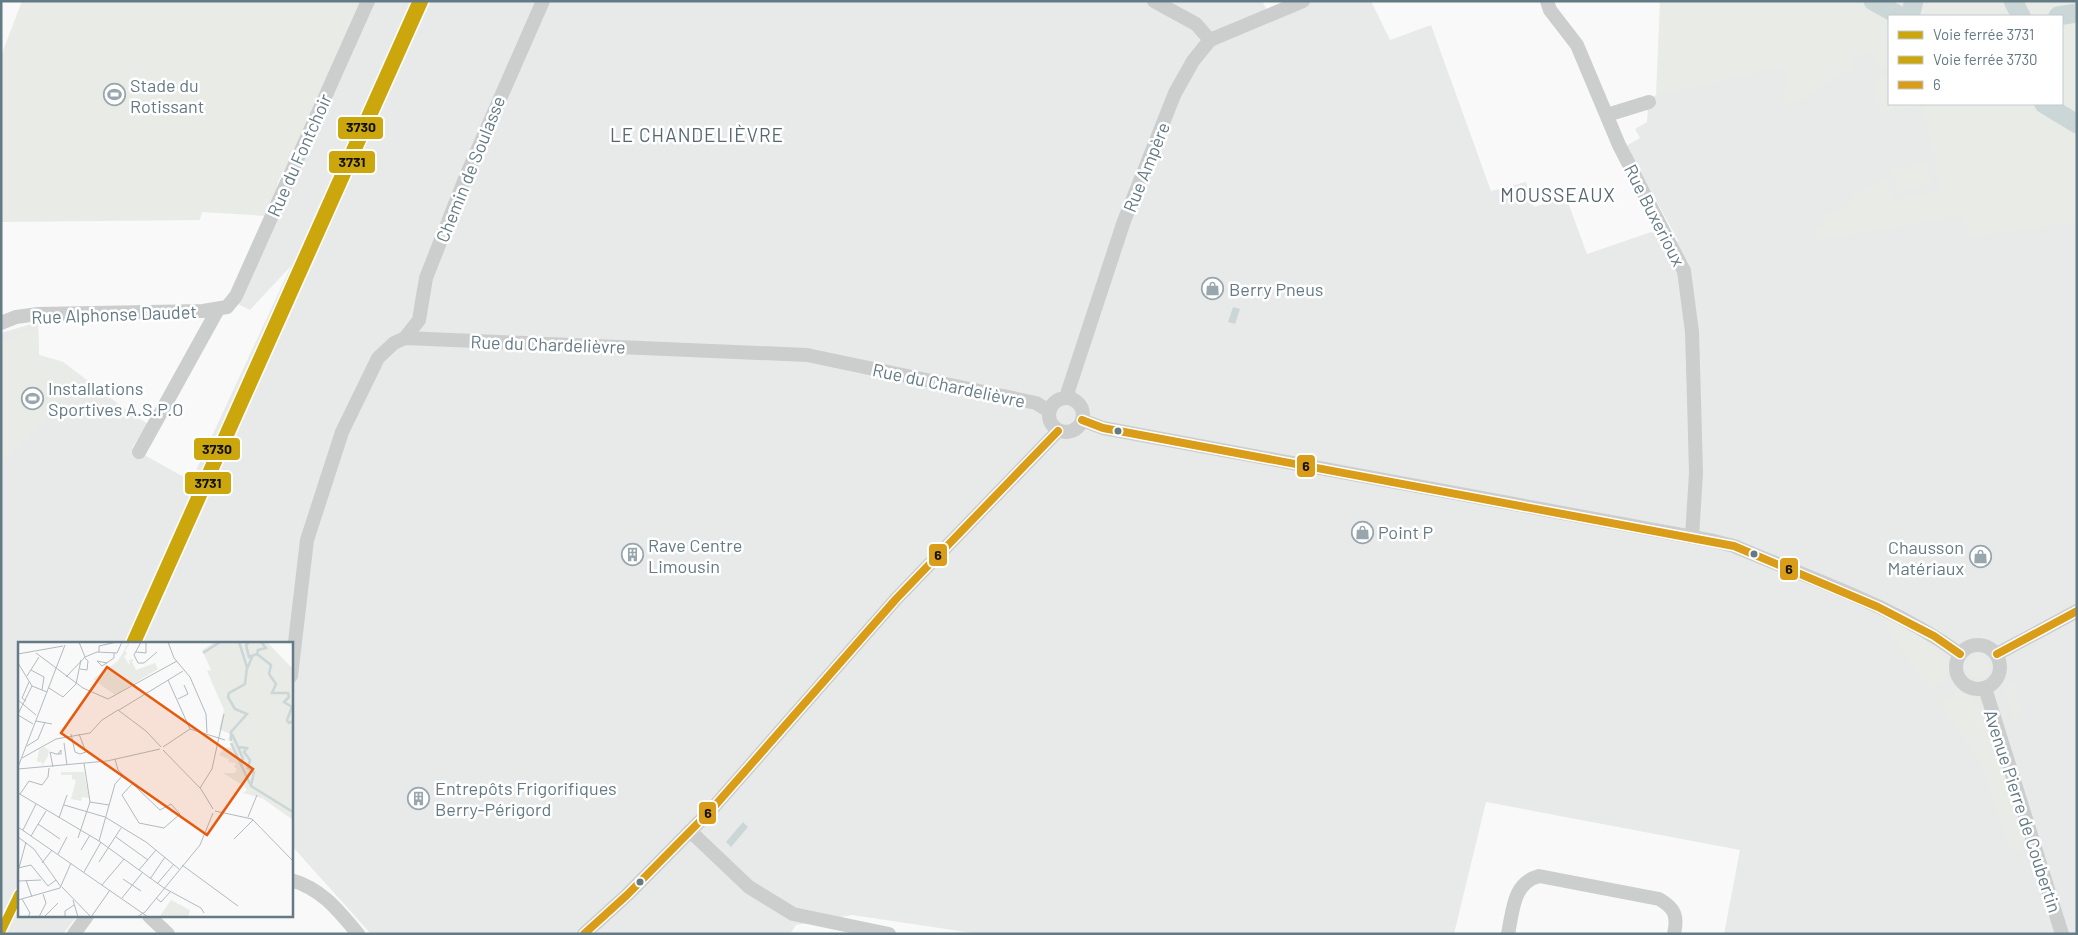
<svg xmlns="http://www.w3.org/2000/svg" width="2078" height="935" viewBox="0 0 2078 935" font-family="Barlow,sans-serif">
	<style>
		.built { fill: #e8eaea }
		.green { fill: #e8ebe6 }
		.water { fill: #cbd6d7 }
		.lines { fill: none; stroke-linecap: round; stroke-linejoin: round }
		.river { stroke: #cbd6d7; stroke-width: 19 }
		.minor { stroke: #cccece; stroke-width: 14 }
		.bus-1-casing { stroke: #fff; stroke-width: 11 }
		.bus-1 { stroke: #da9d1a; stroke-width: 8 }
		.rail-1-casing { stroke: #fff; stroke-width: 12 }
		.rail-2-casing { stroke: #fff; stroke-width: 12 }
		.rail-1 { stroke: #cca60d; stroke-width: 9 }
		.rail-2 { stroke: #cca60d; stroke-width: 9 }
		.bus-dot { fill: #647a84; stroke: #fff; stroke-width: 2 }
		.labels { text-anchor: middle; dominant-baseline: central; stroke-width: 5; stroke-linejoin: round; paint-order: stroke }
		.poi-label { font-size: 18px; fill: #647a84; stroke: #fff; text-anchor: start }
		.street-label { font-size: 18px; fill: #647a84; stroke: #fff }
		.neighbourhood-label { font-size: 19px; letter-spacing: 1px; fill: #56676e; stroke: #fff }
		.inset-river { fill: none; stroke: #cbd6d7; stroke-width: 2.5 }
		.inset-road { fill: none; stroke: #b0bbc0; stroke-width: 1 }
		.view { fill: #e8590c; fill-opacity: 0.15; stroke: #e8590c; stroke-width: 2.5 }
		.inset-edge { fill: none; stroke: #647a84; stroke-width: 2.5 }
		.line-badge { stroke: #fff; stroke-width: 2 }
		.pale-badge-label { font-size: 14px; text-anchor: middle; font-weight: bold; fill: #111 }
	</style>
	<rect width="100%" height="100%" fill="#f9f9f9"/>
	<!-- built -->
	<path class="built" d="M373,1H1262L1267,10L1286,1H1371L1390,40L1431,25L1491,191L1526,182L1534,207L1566,197L1587,254L1651,232L1679,242L1626,146L1640,138L1635,129L1647,122L1648,107L1645,98L1873,44L1889,55V104H1934L2077,222V934H1724L1740,850L1486,802L1454,934H979L852,915L796,925L790,934H371L291,845V644H19V916H77L63,934H1V333L38,322L39,355L63,362L128,411L148,424L132,448L191,481L291,266L250,310L236,303Z"/>
	<!-- green -->
	<g class="green">
		<path d="M22,1H363L287,175L280,177L277,186L279,193L267,216L202,212L200,220L1,222V56Z"/>
		<path d="M1660,1H2077V222L1970,236L1962,215L1817,240L1816,232L1823,226L1824,215L1845,207L1859,192L1887,178L1892,201L1941,190L1934,158L1935,156L1921,104H2062V16H1889V69L1878,70L1876,54L1852,55L1853,70L1845,71L1798,102L1789,104L1781,101L1789,85L1785,65L1656,96Z"/>
		<path d="M1882,75H1889V104H1914V106L1880,114C1877,100 1870,85 1882,75Z"/>
		<path d="M1927,162L1931,184L1898,192L1892,170Z"/>
		<path d="M38,326L39,355L63,362L81,376L45,420L1,463V343Z"/>
		<path d="M1891,619C1913,632 1947,643 1948,673L1944,680L1930,690L1891,634L1892,629L1883,625L1884,621Z"/>
		<circle cx="1977" cy="667" r="11"/>
		<path d="M2014,681L2020,715L2014,717L2005,693L2009,684Z"/>
		<path d="M1956,693C1970,691 1978,703 1985,713L1982,717L1986,725L1990,727L2029,843L2023,851L2010,849L1982,764L1940,703Z"/>
	</g>
	<!-- water -->
	<g class="water">
		<path d="M1233,307L1240,309L1235,324L1228,322Z"/>
		<path d="M743,822L748,827L731,847L726,842Z"/>
	</g>
	<g class="lines">
		<!-- river -->
		<g class="river">
			<path d="M1873,1L1900,16"/>
			<path d="M2013,1L2021,16"/>
			<path d="M1910,16L1914,1"/>
			<path d="M2058,16L2077,13"/>
			<path d="M2044,104L2077,124"/>
		</g>
		<!-- minor -->
		<g class="minor">
			<path d="M1154,1L1196,24L1210,40"/>
			<path d="M1547,1L1550,10L1577,45L1619,145L1684,271L1692,332L1694,399L1696,473L1692,537"/>
			<path d="M1607,115L1649,102"/>
			<path d="M1,323L16,317L38,314L203,311L227,307L236,296L368,1"/>
			<path d="M405,338L419,320L426,278L466,176L543,1"/>
			<path d="M1070,398L1068,391L1072,379L1124,221L1175,93L1193,61L1210,40L1303,1"/>
			<circle cx="1066" cy="415" r="17"/>
			<path d="M1082,420L1103,428L1714,541L1734,546C1811,579 1891,604 1960,654"/>
			<path d="M139,452L217,311"/>
			<circle cx="1978" cy="667" r="22"/>
			<path d="M1997,654L2077,611"/>
			<path d="M291,676L307,540L342,432L378,358L394,343L405,338L807,355L1036,403L1049,411"/>
			<path d="M1985,688L2062,934"/>
			<path d="M690,831L749,887L793,914L889,934"/>
			<path d="M291,880C322,889 338,910 358,934"/>
			<path d="M149,916L168,934"/>
			<path d="M74,934L87,916"/>
			<path d="M584,934L627,895L712,809L896,599L1058,431"/>
			<path d="M1508,934C1513,910 1513,883 1539,876L1659,899C1675,908 1678,916 1674,934"/>
		</g>
		<defs>
			<g id="bus-1">
				<path d="M1082,420L1103,428L1734,546L1878,607L1934,636L1960,654"/>
				<path d="M1997,654L2077,611"/>
				<path d="M584,934L627,895L712,809L896,599L1058,431"/>
			</g>
		</defs>
		<!-- bus-1 casing -->
		<use href="#bus-1" class="bus-1-casing"/>
		<!-- bus-1 -->
		<use href="#bus-1" class="bus-1"/>
		<defs>
			<path id="rail-1" d="M136,644L424,1"/>
			<g id="rail-2">
				<path d="M130,644L417,1"/>
				<path d="M1,931L19,894"/>
			</g>
		</defs>
		<!-- rail-1 casing -->
		<use href="#rail-1" class="rail-1-casing"/>
		<!-- rail-2 casing -->
		<use href="#rail-2" class="rail-2-casing"/>
		<!-- rail-1 -->
		<use href="#rail-1" class="rail-1"/>
		<!-- rail-2 -->
		<use href="#rail-2" class="rail-2"/>
	</g>
	<!-- icons -->
	<defs>
		<symbol id="stadium-ring" viewBox="-11 -11 22 22"><circle r="9.5" fill="#fff" stroke="#98a6ad" stroke-width="1.5"/><path d="M0-5a6.5 5 0 1 0 0 10a6.5 5 0 1 0 0-10ZM-3.5-1.8h7v3.6h-7Z" fill="#98a6ad"/></symbol>
		<symbol id="shop-ring" viewBox="-11 -11 22 22"><circle r="9.5" fill="#fff" stroke="#98a6ad" stroke-width="1.5"/><path d="M-5-2.5h2.3a2.7 3.5 0 0 1 5.4 0H5L5.5 6h-11ZM-1.5-2.5h3a1.5 2.3 0 0 0-3 0Z" fill="#98a6ad"/></symbol>
		<symbol id="building-ring" viewBox="-11 -11 22 22"><circle r="9.5" fill="#fff" stroke="#98a6ad" stroke-width="1.5"/><path d="M-4-6H4V6H1V3H-1V6H-4ZM-2.5-4.3h1.7v1.8h-1.7ZM.8-4.3h1.7v1.8H.8ZM-2.5-1h1.7V.8h-1.7ZM.8-1h1.7V.8H.8Z" fill="#98a6ad"/></symbol>
	</defs>
	<g fill-rule="evenodd">
		<use href="#stadium-ring" x="102" y="82" width="25" height="25"/>
		<use href="#shop-ring" x="1200" y="276" width="25" height="25"/>
		<use href="#stadium-ring" x="20" y="386" width="25" height="25"/>
		<use href="#shop-ring" x="1350" y="520" width="25" height="25"/>
		<use href="#building-ring" x="620" y="542" width="25" height="25"/>
		<use href="#shop-ring" x="1968" y="544" width="25" height="25"/>
		<use href="#building-ring" x="406" y="786" width="25" height="25"/>
	</g>
	<!-- markers -->
	<g class="bus-dot">
		<circle cx="1118" cy="431" r="4.5"/>
		<circle cx="1754" cy="554" r="4.5"/>
		<circle cx="640" cy="882" r="4.5"/>
	</g>
	<g class="labels">
		<!-- poi labels -->
		<g class="poi-label">
			<text x="130" y="85">Stade du<tspan x="130" dy="21">Rotissant</tspan></text>
			<text x="1229" y="289">Berry Pneus</text>
			<text x="48" y="388">Installations<tspan x="48" dy="21">Sportives A.S.P.O</tspan></text>
			<text x="1378" y="532">Point P</text>
			<text x="648" y="545">Rave Centre<tspan x="648" dy="21">Limousin</tspan></text>
			<text x="1964" y="547" text-anchor="end">Chausson<tspan x="1964" dy="21">Matériaux</tspan></text>
			<text x="435" y="788">Entrepôts Frigorifiques<tspan x="435" dy="21">Berry-Périgord</tspan></text>
		</g>
		<!-- street labels -->
		<g class="street-label">
			<text transform="translate(299 155) rotate(-66)">Rue du Fontchoir</text>
			<text transform="translate(1146 167) rotate(-68)">Rue Ampère</text>
			<text transform="translate(470 169) rotate(-68)">Chemin de Soulasse</text>
			<text transform="translate(1655 215) rotate(63)">Rue Buxerioux</text>
			<text transform="translate(114 314) rotate(-2)">Rue Alphonse Daudet</text>
			<text transform="translate(548 344) rotate(2)">Rue du Chardelièvre</text>
			<text transform="translate(949 385) rotate(12)">Rue du Chardelièvre</text>
			<text transform="translate(2023 811) rotate(72)">Avenue Pierre de Coubertin</text>
		</g>
		<!-- neighbourhood labels -->
		<g class="neighbourhood-label">
			<text x="697" y="134">LE CHANDELIÈVRE</text>
			<text x="1558" y="194">MOUSSEAUX</text>
		</g>
	</g>
	<!-- overview -->
	<g transform="translate(18 642)">
		<rect width="275" height="275" fill="#f9f9f9"/>
		<path d="M111,0V3L107,9L109,12L106,14L112,24L111,18L116,17L114,20L118,28L137,21L140,27L97,53L75,37L100,19ZM197,0H249L275,27V178L244,156L225,151L229,148L226,144L205,131H217L219,127L216,125L218,121L210,120L211,117L201,113L206,106H214V100L210,98L212,92L201,87L206,68L189,29L193,28L184,8ZM26,105L31,108L30,114L24,124V120H19L21,108ZM43,130H66L71,156L64,155L63,159L53,157L58,138L54,137V133H43ZM153,258L172,268L170,275L142,274Z" fill="#e8ebe6"/>
		<path class="inset-river" d="M231,0L228,3L231,15L239,12L253,23L251,32L258,42L254,51H270L271,55L266,60L274,65L269,78L271,81L275,79M185,11L202,0M239,12L240,8L248,6L243,0M229,27L235,13M214,92L220,105L229,106L226,110L232,118L230,126L236,130L233,144M213,99V90L229,72L217,67L210,55L211,51L227,42L229,25L221,0M213,101L233,144L275,170M220,105L225,117L222,120"/>
		<path class="inset-road" d="M61,0L67,15M123,0L116,13L120,21H126L139,10M150,0L156,16L172,35L188,72L189,91M81,10V4L99,0M118,10L128,11V0M18,11L65,46L90,57L159,19M0,12L45,4M0,21L14,44L29,50M89,21L79,19L84,24L96,16V11M62,27L69,28L70,19L66,15M13,28L26,35L24,48M9,34L21,15M48,35L67,15L79,10L99,11L104,0M150,38L172,87M31,46L45,55L58,42L63,18M160,57L170,52L166,43M0,58L18,73M8,59L4,56L11,40M101,68L165,29M0,72L14,44M0,73L15,82M18,79L34,82M53,92L57,110L62,112L68,110L61,92M46,101L49,123M9,104L20,97L27,80M145,105L172,87L207,98M145,108L183,147L195,167M4,116L38,97L72,91L84,78L100,68L128,89L143,105M97,117L100,128L142,168L153,162L162,172L146,186L121,181L104,153L114,142M0,125L47,3M35,125L32,110L38,112H43V108L40,112M0,127L89,119L142,107M182,146L194,127L206,72M0,151L81,199L146,246L183,266L186,271M2,152L11,139L24,143L30,135L31,126M72,160L91,163M46,163L87,175L128,200L161,227M197,169L234,177L275,219M230,175L239,153M41,176L49,153M20,182L42,197M0,185L130,275M5,188L18,162M13,194L28,169M0,195L16,207L43,245M98,195L130,218M60,196L72,160L66,121M216,197L235,178M81,199L97,142L105,133M63,208L72,193M40,212L49,195M81,220L103,186M24,221L34,208M164,223L220,264M0,226L13,223L30,244L38,238M1,226L8,200M121,228L138,208M66,230L83,200M105,237L123,249M132,237L147,215M8,238L14,255M0,239L23,238M139,242L156,222M84,243L106,217M44,245L73,275M104,256L124,231M138,256L143,260L152,250M4,257L12,271L10,275M0,258L42,246L53,221M55,258L60,275M21,275L28,261L25,252M26,275L40,261M47,275V269L56,263M73,275L92,248M119,275L127,270L182,203L195,171"/>
		<path class="view" d="M89,25L235,127L189,193L43,91Z"/>
		<rect width="275" height="275" class="inset-edge"/>
	</g>
	<g class="line-badge">
		<rect x="337" y="116" width="47" height="24" rx="5" fill="#cca60d"/>
		<rect x="328" y="150" width="48" height="24" rx="5" fill="#cca60d"/>
		<rect x="193" y="437" width="48" height="24" rx="5" fill="#cca60d"/>
		<rect x="1296" y="454" width="20" height="24" rx="5" fill="#da9d1a"/>
		<rect x="184" y="471" width="48" height="24" rx="5" fill="#cca60d"/>
		<rect x="928" y="543" width="20" height="24" rx="5" fill="#da9d1a"/>
		<rect x="1779" y="557" width="20" height="24" rx="5" fill="#da9d1a"/>
		<rect x="698" y="801" width="19" height="24" rx="5" fill="#da9d1a"/>
	</g>
	<g class="pale-badge-label">
		<text x="361" y="132">3730</text>
		<text x="352" y="167">3731</text>
		<text x="217" y="454">3730</text>
		<text x="1306" y="471">6</text>
		<text x="208" y="488">3731</text>
		<text x="938" y="560">6</text>
		<text x="1789" y="574">6</text>
		<text x="708" y="818">6</text>
	</g>
	<!-- border -->
	<rect width="2078" height="935" fill="none" stroke="#647a84" stroke-width="5"/>
	<!-- legend -->
	<rect x="1888" y="15" width="175" height="90" fill="#ffffff" stroke="#c1cace"/>
	<rect x="1898" y="31" width="25" height="8" fill="#cca60d" stroke="#c1cace"/>
	<text x="1933" y="40" font-size="15" fill="#647a84">Voie ferrée 3731</text>
	<rect x="1898" y="56" width="25" height="8" fill="#cca60d" stroke="#c1cace"/>
	<text x="1933" y="65" font-size="15" fill="#647a84">Voie ferrée 3730</text>
	<rect x="1898" y="81" width="25" height="8" fill="#da9d1a" stroke="#c1cace"/>
	<text x="1933" y="90" font-size="15" fill="#647a84">6</text>
</svg>
